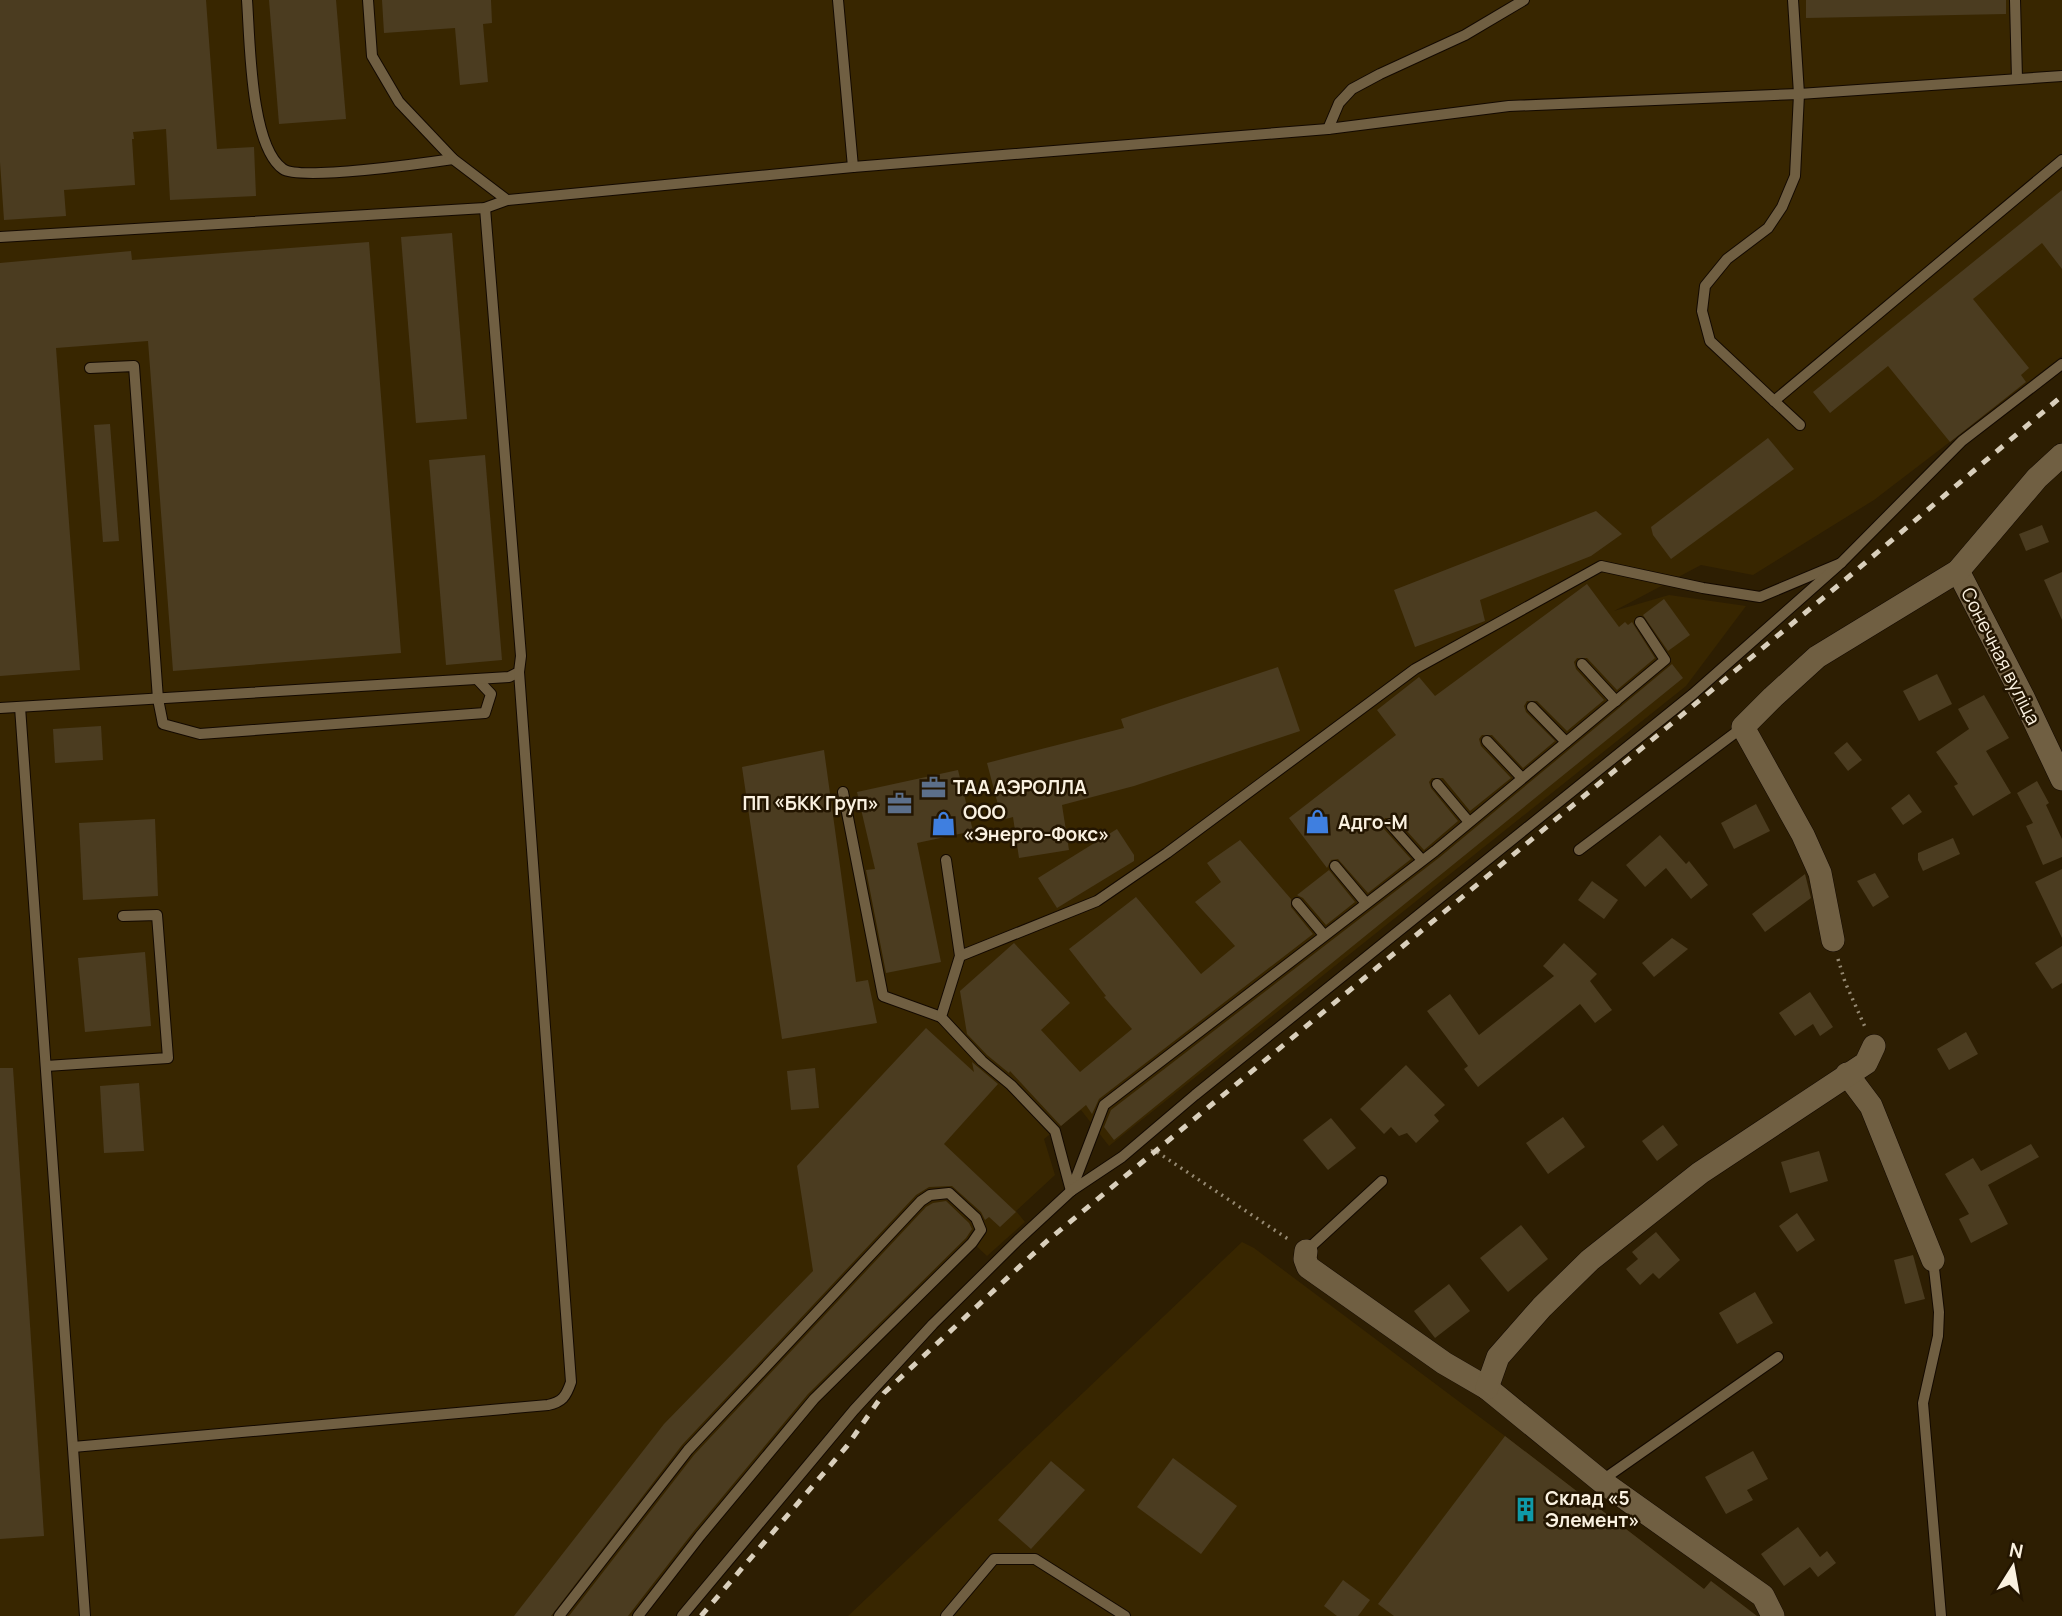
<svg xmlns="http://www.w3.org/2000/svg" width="2062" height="1616" viewBox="0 0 2062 1616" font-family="Manrope,sans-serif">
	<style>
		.built { fill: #382600 }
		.building { fill: #4b3c20 }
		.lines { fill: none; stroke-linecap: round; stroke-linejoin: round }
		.lane-casing { stroke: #130900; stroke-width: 12 }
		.street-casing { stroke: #130900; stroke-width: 24 }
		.path { stroke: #958972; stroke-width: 3.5; stroke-dasharray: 2 5; stroke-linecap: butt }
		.lane { stroke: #705f42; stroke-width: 10 }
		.street { stroke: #705f42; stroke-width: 23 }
		.rail { stroke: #d9cfbc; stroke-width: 5; stroke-dasharray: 9 9; stroke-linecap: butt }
		.labels { text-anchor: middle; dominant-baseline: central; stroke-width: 5; stroke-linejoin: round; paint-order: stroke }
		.street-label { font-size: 19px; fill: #faf1e0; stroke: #231500 }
		.poi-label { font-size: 19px; font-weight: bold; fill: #faf1e0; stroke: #231500; text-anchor: start }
	</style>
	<rect width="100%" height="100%" fill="#2d1e02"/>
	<!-- built -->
	<g class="built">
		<path d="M0,0H2062V356L1874,500L1753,575L1701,565L1614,611L1669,595L1746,606L1686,686L1109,1146L1081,1110L1044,1139L1055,1175L1016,1211L1025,1222L987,1256L973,1243L814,1399L638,1616H0Z"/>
		<path d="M1242,1242L1254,1248L1505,1436L1704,1589L1711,1581L1748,1609L1742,1616H848Z"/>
	</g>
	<!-- building -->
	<g class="building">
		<path d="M0,0H206L217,149L254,147L256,196L170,200L166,129L133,132L134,139H132L135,185L64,190L66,216L4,220L0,162Z"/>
		<path d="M269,0H336L346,119L279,124Z"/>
		<path d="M382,0H491L492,23L483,24L488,82L460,85L455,28L384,33Z"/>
		<path d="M1806,0H2006V14L1806,18Z"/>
		<path d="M2062,190V269L2042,243L1973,299L2029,368L2021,375L2026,382L1950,442L1888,366L1830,413L1813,392Z"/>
		<path d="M452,233L467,419L416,423L401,237Z"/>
		<path d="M369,242L401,653L173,671L148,341L56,348L80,670L0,676V263L131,251L132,260Z"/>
		<path d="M110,424L119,541L103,542L94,425Z"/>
		<path d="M1768,438L1794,469L1671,559L1653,535L1651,527Z"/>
		<path d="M485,455L502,660L446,665L429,460Z"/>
		<path d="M1596,511L1622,534L1591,556L1480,600L1485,621L1415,647L1394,590Z"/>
		<path d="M2042,525L2049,542L2026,551L2019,534Z"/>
		<path d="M2062,572V620L2044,580Z"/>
		<path d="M1587,584L1619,627L1625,622L1628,625L1632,622L1655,658L1617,690L1587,658H1577L1574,662L1576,669L1604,700L1567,731L1537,701H1527L1524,706L1526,712L1555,741L1523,768L1492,735H1482L1479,739L1481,746L1511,778L1470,811L1443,778H1432L1429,782L1431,788L1458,821L1424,850L1395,818H1385L1382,822L1384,829L1411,859L1368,893L1338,859L1331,860L1327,868L1289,818L1396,735L1377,710L1419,677L1435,696Z"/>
		<path d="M1664,599L1690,635L1668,651L1643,615Z"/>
		<path d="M1672,664L1683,678L1114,1140L1104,1127L1111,1110L1440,857Z"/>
		<path d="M1278,667L1300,731L1134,786L1062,805L1069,850L1019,858L1013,817L1002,820L987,763L1124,728L1121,719Z"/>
		<path d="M1937,674L1952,704L1919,721L1903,691Z"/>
		<path d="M1984,695L2009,738L1986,751L2011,793L1973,816L1954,786L1958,784L1936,752L1969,729L1958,709Z"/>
		<path d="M101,726L103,760L55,763L53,729Z"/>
		<path d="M1847,742L1862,760L1848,771L1834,753Z"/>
		<path d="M824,750L856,982L868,980L877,1023L782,1039L742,767Z"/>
		<path d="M958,770L973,831L917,843L941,962L886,973L866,870L875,869L857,792Z"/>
		<path d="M2037,781L2049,803L2046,805L2062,839V857L2043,865L2026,826L2033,823L2017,793Z"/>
		<path d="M1909,794L1922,812L1903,825L1891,808Z"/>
		<path d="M1756,804L1770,831L1734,849L1721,823Z"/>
		<path d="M155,819L158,896L83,900L79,823Z"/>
		<path d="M1117,829L1134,855V861L1057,908L1038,878Z"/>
		<path d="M1660,835L1686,864L1689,861L1708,885L1691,899L1666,868L1645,887L1626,865Z"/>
		<path d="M1953,838L1960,854L1923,871L1918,860V853Z"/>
		<path d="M1240,840L1291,899V907L1313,934L1099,1099L1092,1114L1086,1105L1061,1126L1010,1071L1009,1073L987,1055L967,1034L960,991L1014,943L1070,1003L1041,1030L1080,1072L1132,1029L1104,997L1106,996L1069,949L1136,897L1201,974L1235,946L1195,902L1221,882L1207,863Z"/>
		<path d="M2062,869V938L2035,882Z"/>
		<path d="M1329,870L1355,902L1326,925L1303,898L1297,895Z"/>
		<path d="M1875,873L1889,897L1873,907L1857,881Z"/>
		<path d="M1805,874L1811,898L1765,932L1752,914Z"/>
		<path d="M1592,881L1618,900L1604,919L1578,900Z"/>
		<path d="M1672,938L1688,949L1654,977L1642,963Z"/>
		<path d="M1564,943L1597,974L1590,981L1612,1010L1595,1023L1580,1004L1478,1087L1464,1069L1468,1066L1427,1011L1450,994L1479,1035L1554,976L1543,966Z"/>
		<path d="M2062,946V983L2052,989L2035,963Z"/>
		<path d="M145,952L151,1026L85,1032L78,958Z"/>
		<path d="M1810,992L1833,1027L1820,1036L1813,1024L1795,1036L1779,1013Z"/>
		<path d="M926,1028L974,1072L972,1062L998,1084L944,1144L1016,1212L1000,1227L989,1217L985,1220L981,1212L952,1186L929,1187L916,1195L682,1445L551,1616H514L664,1424L813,1271L797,1166Z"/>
		<path d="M1966,1032L1978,1054L1949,1070L1937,1049Z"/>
		<path d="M1406,1065L1445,1105L1434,1115L1439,1121L1416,1143L1407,1133L1399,1136L1391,1127L1384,1134L1360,1109Z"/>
		<path d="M0,1068H13L44,1536L0,1539Z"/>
		<path d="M815,1068L819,1108L791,1110L787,1071Z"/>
		<path d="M139,1083L144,1151L104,1153L100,1086Z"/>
		<path d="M1563,1117L1585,1147L1548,1174L1526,1143Z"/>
		<path d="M1331,1118L1356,1148L1328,1170L1303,1140Z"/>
		<path d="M1663,1125L1678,1145L1657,1161L1642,1141Z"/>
		<path d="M2031,1144L2039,1157L1988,1185L2008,1224L1971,1243L1959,1219L1969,1214L1945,1174L1973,1158L1981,1171Z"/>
		<path d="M1819,1151L1828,1181L1790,1193L1781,1162Z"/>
		<path d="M946,1201L969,1223L972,1229L966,1238L808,1394L694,1531L628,1616H569L694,1455L926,1207L933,1203Z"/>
		<path d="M1797,1213L1815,1240L1797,1252L1779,1226Z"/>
		<path d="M1521,1225L1548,1259L1508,1292L1480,1258Z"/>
		<path d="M1656,1232L1680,1260L1659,1279L1653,1273L1640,1285L1626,1269L1638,1259L1632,1252Z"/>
		<path d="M1913,1255L1925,1299L1905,1304L1894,1260Z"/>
		<path d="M1449,1284L1470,1311L1435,1338L1414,1311Z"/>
		<path d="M1755,1292L1773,1323L1737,1344L1719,1313Z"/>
		<path d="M1505,1436L1704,1589L1711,1581L1757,1616H1394L1378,1604Z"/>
		<path d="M1753,1451L1768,1479L1747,1490L1753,1500L1726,1514L1705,1477Z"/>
		<path d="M1173,1458L1237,1506L1201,1554L1137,1507Z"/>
		<path d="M1051,1461L1085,1490L1031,1549L998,1520Z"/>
		<path d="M1798,1527L1820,1557L1827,1551L1836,1563L1818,1577L1810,1567L1784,1586L1761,1554Z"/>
		<path d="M1343,1580L1370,1600L1358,1616H1337L1324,1606Z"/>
	</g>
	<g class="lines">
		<defs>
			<g id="lane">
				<path d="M247,0C250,40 250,146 283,169C300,181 426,163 453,159"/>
				<path d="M368,0L372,56L399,102L453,159L507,200"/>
				<path d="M838,0L853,167"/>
				<path d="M1793,0L1799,94L1795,176L1782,207L1768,228L1727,259L1705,286L1702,311L1710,341L1800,425"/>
				<path d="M2015,0L2017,79"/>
				<path d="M1328,129L1339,103L1352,89L1380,74L1465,35L1524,0"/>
				<path d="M0,237L485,208L507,200L853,167L1328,129L1509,106L1799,94L2062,76"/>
				<path d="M90,368L134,366L158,699L163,724L200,734L485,713L491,694L477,679"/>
				<path d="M1774,401L2062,160"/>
				<path d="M1582,664L1616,701"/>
				<path d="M20,707L85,1616"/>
				<path d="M1532,707L1566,742"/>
				<path d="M0,708L509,677L519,672L521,656L485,208"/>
				<path d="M1487,741L1522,778"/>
				<path d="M1437,784L1469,822"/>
				<path d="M843,792L883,996L941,1017"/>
				<path d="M1390,824L1422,860"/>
				<path d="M1579,850L1743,727"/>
				<path d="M946,860L960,956L941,1017L982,1061L1011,1085L1055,1131L1071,1191"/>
				<path d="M1335,866L1366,903"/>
				<path d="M1297,903L1324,935"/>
				<path d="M960,956L1097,901L1167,853L1415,669L1601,566L1703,588L1760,597L1841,563L1962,441L2062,364"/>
				<path d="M46,1066L168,1058L157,915L123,916"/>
				<path d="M1071,1191L1104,1105L1435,851L1665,660L1640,622"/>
				<path d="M1306,1251L1382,1181"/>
				<path d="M1933,1260L1939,1312L1938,1336L1923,1403L1941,1616"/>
				<path d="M73,1447L548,1405C562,1402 566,1397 571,1382L519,672"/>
				<path d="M1601,1481L1778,1357"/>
				<path d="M559,1616L688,1450L921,1201L930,1195L949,1193L976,1218L981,1230L972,1243L814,1399L700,1536L638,1616"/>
				<path d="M682,1616L854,1410L933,1324L1018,1240L1071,1191L1122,1157L1195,1095L1693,694L1841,563"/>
				<path d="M946,1616L994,1559H1035L1125,1616"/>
			</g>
			<g id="street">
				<path d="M1958,571L2023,697L2062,779"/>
				<path d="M1833,940L1820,873L1803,835L1743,727L1773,697L1817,657L1958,571L2037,478L2062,455"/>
				<path d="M1847,1074L1871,1106L1933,1260"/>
				<path d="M1306,1251L1305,1259L1308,1267L1444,1363L1487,1388L1601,1481L1763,1596L1773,1616"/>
				<path d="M1487,1388L1498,1357L1542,1307L1590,1260L1700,1173L1866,1063L1874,1046"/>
			</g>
		</defs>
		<!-- lane casing -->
		<use href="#lane" class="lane-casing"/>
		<!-- street casing -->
		<use href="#street" class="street-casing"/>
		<!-- path -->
		<g class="path">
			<path d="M1838,959L1845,982L1865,1027"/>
			<path d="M1151,1151L1154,1150L1288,1239"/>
		</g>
		<!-- lane -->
		<use href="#lane" class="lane"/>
		<!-- street -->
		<use href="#street" class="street"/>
		<!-- rail -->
		<path class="rail" d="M701,1616L847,1446L884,1393L1047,1241L1846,579L2062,396"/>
	</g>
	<!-- icons -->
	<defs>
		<symbol id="office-bare" viewBox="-9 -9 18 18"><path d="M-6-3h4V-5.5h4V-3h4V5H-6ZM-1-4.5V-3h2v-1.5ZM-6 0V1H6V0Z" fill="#5c6f8a" stroke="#231500" stroke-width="2.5" paint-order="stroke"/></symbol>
		<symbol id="shop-bare" viewBox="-9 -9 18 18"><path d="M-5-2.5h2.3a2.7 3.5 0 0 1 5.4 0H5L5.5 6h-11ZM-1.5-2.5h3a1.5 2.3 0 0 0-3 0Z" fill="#3f7fe0" stroke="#231500" stroke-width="2.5" paint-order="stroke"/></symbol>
		<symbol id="building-bare" viewBox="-9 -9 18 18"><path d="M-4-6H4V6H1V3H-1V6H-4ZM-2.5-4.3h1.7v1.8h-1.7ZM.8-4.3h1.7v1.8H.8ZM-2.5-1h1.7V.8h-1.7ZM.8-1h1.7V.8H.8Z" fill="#0f9aa8" stroke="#231500" stroke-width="2.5" paint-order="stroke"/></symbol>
	</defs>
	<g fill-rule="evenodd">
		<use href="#office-bare" x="916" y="770" width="35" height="35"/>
		<use href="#office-bare" x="882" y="786" width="35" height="35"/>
		<use href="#shop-bare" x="1300" y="804" width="35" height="35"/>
		<use href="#shop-bare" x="926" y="806" width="35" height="35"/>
		<use href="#building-bare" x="1508" y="1492" width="35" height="35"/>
	</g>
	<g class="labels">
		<!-- street labels -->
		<g class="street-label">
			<text transform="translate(2001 656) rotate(63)">Сонечная вуліца</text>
		</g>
		<!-- poi labels -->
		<g class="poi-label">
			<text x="953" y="787">ТАА АЭРОЛЛА</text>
			<text x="879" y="803" text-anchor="end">ПП «БКК Груп»</text>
			<text x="963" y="812">ООО<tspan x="963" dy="22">«Энерго-Фокс»</tspan></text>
			<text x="1338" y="822">Адго-М</text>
			<text x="1545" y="1498">Склад «5<tspan x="1545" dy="22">Элемент»</tspan></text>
		</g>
	</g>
	<!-- north arrow -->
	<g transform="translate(2013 1567) rotate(11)" stroke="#231500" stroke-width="5" paint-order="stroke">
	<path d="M0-5L12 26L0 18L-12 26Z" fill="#faf1e0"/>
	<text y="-10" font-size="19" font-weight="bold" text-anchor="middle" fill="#faf1e0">N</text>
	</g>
</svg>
